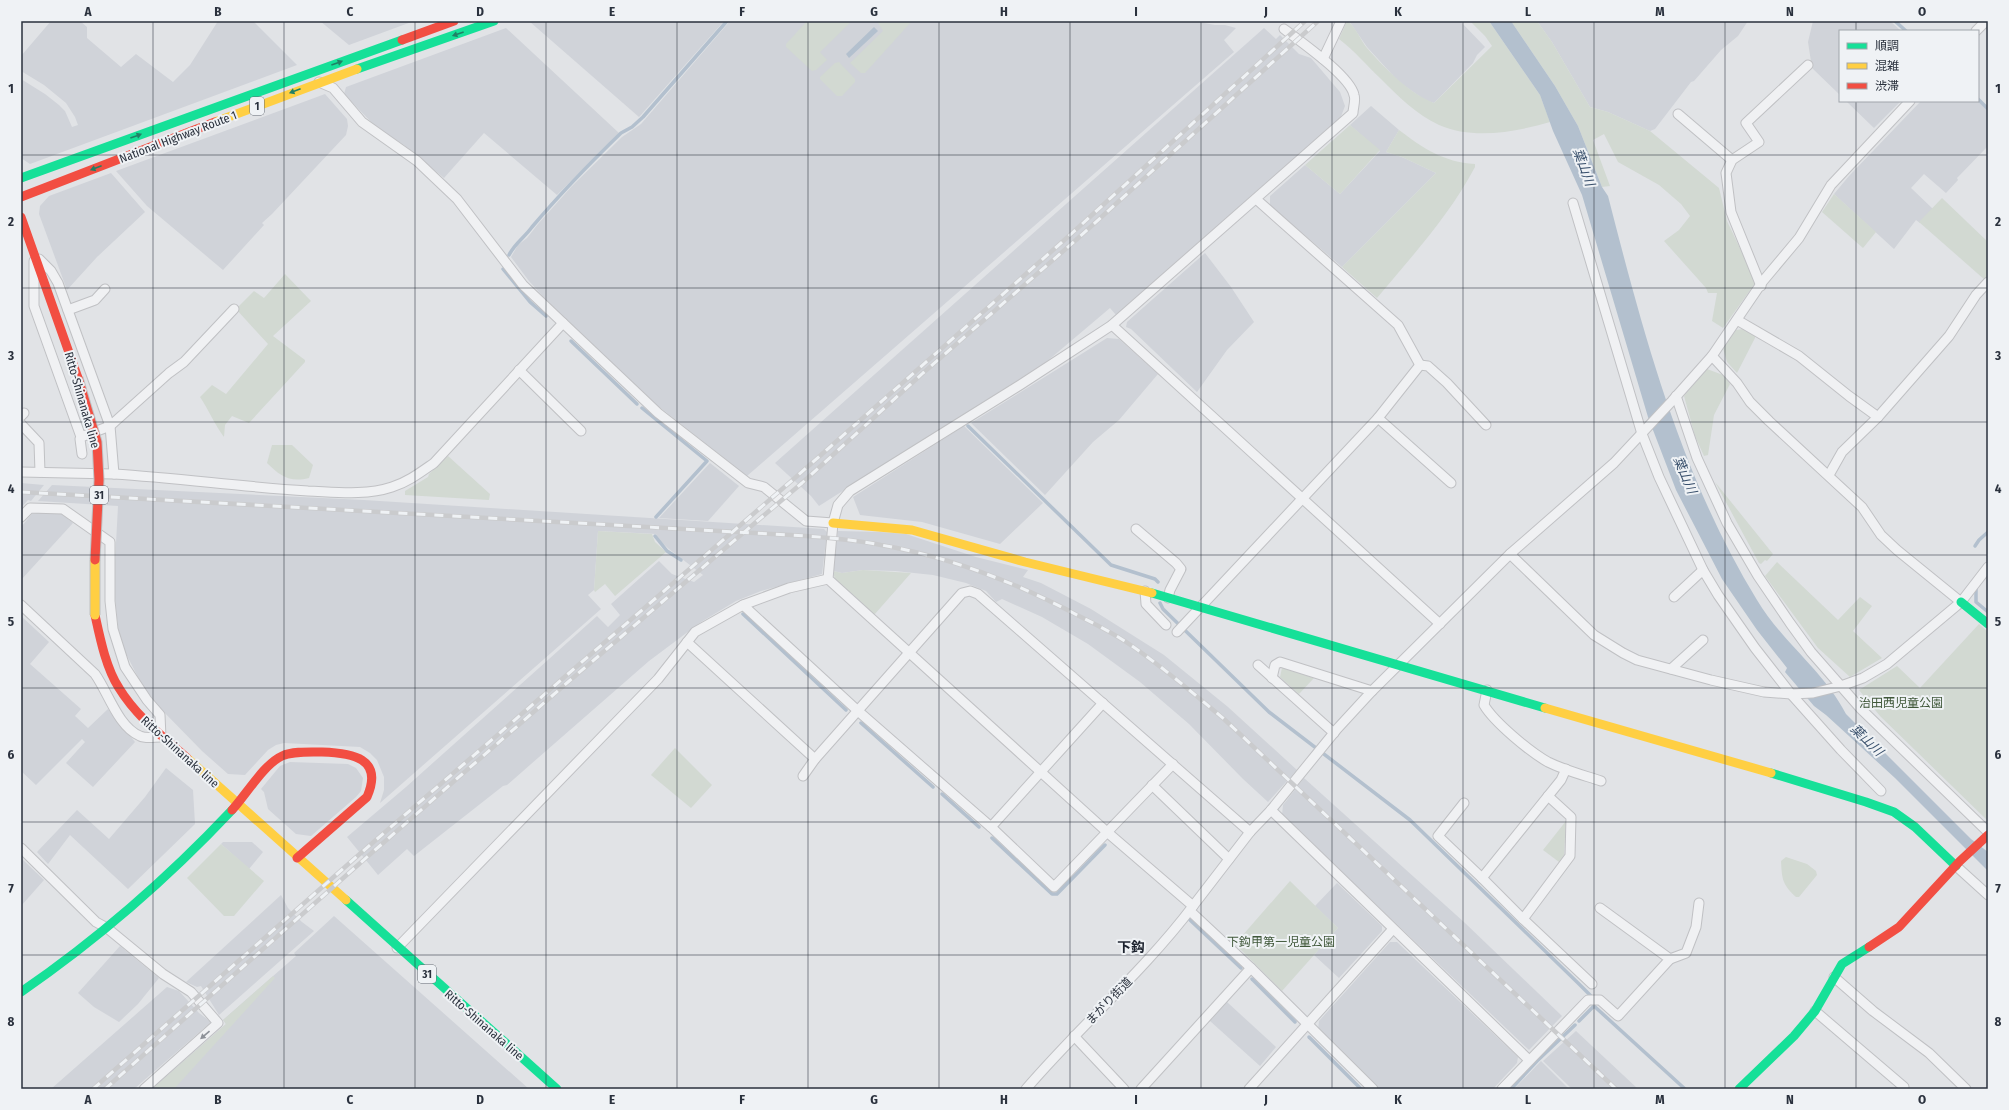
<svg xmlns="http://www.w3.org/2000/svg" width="2009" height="1110" viewBox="0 0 2009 1110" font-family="'Fira Sans Condensed','Noto Sans JP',sans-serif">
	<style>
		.built { fill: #d0d3d9 }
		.green { fill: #d2d9d2 }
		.water { fill: #b3c0ce }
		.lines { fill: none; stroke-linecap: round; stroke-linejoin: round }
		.stream { stroke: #b3c0ce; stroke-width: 3.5 }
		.street-casing { stroke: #c0c1c4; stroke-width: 11 }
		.street { stroke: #f0f1f3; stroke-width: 9 }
		.fast { stroke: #16e098; stroke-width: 9 }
		.slow { stroke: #ffcf43; stroke-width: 9 }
		.jam { stroke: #f24e42; stroke-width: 9 }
		.rail-casing { stroke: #cacbcd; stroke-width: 4.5 }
		.rail { stroke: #eff2f5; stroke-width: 3; stroke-dasharray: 9; stroke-linecap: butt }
		.slow-bridge-casing { stroke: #bec0c3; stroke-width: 11; stroke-linecap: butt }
		.jam-bridge-casing { stroke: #bec0c3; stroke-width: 11; stroke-linecap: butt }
		.slow-bridge { stroke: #ffcf43; stroke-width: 9 }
		.jam-bridge { stroke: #f24e42; stroke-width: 9 }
		.oneway { fill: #218066 }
		.oneway2 { fill: #8d9198 }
		.grid { fill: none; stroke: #2a313d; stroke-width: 1; stroke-opacity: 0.55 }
		.labels { text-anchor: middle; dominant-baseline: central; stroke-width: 4; stroke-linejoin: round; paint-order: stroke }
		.shield { fill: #eff2f5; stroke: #656b74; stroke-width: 1 }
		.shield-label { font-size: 11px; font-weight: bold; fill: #2a313d }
		.street-label { font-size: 12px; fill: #2a313d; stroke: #eff2f5 }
		.park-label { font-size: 12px; fill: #3f5739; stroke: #eff2f5 }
		.water-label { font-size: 13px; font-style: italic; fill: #39506c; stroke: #eff2f5 }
		.quarter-label { font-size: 14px; font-weight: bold; fill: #1c222e; stroke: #eff2f5 }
		.neatline { fill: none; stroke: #2a313d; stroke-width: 1.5 }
		.grid-label { font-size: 13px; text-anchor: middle; font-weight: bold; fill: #2a313d }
	</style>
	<rect width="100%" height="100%" fill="#e1e3e6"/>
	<!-- built -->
	<g class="built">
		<path d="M51,21H80L87,27V38L121,67L136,54L173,82L190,65L218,21H253L297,65L30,164L21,158V79L45,94L59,105L65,111L72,127L78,125L75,117L66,103L44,85L21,71V56Z"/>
		<path d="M320,21H414L349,45Z"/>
		<path d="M529,21H724L639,117Z"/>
		<path d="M730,21H1193L1215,25H1225L1236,28L1224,40L1234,52L747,476L653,402L547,301L529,281L511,257L518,245L527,238L538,224L572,186L622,137L641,124Z"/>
		<path d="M1349,21H1460L1485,47L1477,55L1473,63L1434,103L1425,100L1399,82L1367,47Z"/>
		<path d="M1537,21H1748L1738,36L1721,50L1694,81L1691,82L1655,129L1650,131L1608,112L1590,107L1552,42Z"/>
		<path d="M1813,21H1890L1901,31H1840V95L1812,68L1808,42Z"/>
		<path d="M506,28L619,133L557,195L484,133L444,178L404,145L376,127L344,94L346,87Z"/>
		<path d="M1264,28L1276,39L1280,35L1299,54L1311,58L1340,92L1345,106L1340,119L1116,315L1110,308L1045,363L819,506L811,496L775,463Z"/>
		<path d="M325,94L347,119L348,126L346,135L272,214L262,223L264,225L223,270L147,206L116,171Z"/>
		<path d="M1846,101H1901L1874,128Z"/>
		<path d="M1921,101H1978L1988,111V146L1957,178L1958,180L1946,193L1924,174L1911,188L1933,209L1920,223L1916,220L1894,249L1834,194L1849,176Z"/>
		<path d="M1371,106L1399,130L1386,152L1402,157L1436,173L1342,267L1270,205V196L1305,165L1340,194L1380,151L1350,125Z"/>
		<path d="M111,173L145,212L97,257L67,290L39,214L40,206L49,196Z"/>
		<path d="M1205,253L1231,287L1254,322L1227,350L1197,392L1131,329L1126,327L1127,322Z"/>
		<path d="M1107,338L1119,339L1158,374L1119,420L1093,442L1045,495L971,423Z"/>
		<path d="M964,426L1043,503L1000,544L922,522L860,515L853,497Z"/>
		<path d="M710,463L739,486L708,521L659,518Z"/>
		<path d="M21,483L44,485L31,501L28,500L21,508Z"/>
		<path d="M52,485L364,500L824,529L827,532L822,574L761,591L736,601L701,622L649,661L507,785L503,786L414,856L407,849L378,875L347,837L406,787L597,616L608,627L620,615L611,604L659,561L672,574L694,582L703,575L669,549L658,539L656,534L598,531L594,590L588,595L601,609L380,803L384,790V777L377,760L370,753L360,747L284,743L276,745L268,750L245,775L228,774L202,751L159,707L141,683L124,650L118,627L115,598V562L118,506L38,501Z"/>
		<path d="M37,513L62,514L73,523L21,580V527L32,514Z"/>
		<path d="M838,531L880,532L906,534L976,557L1028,570L1023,577L1041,583L1091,609L1164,655L1228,707L1297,770L1268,802L1243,779L1189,724L1140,682L1088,644L1042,617L1002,599L996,602L986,591L966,583L933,575L895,571L863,570L842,573L833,571Z"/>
		<path d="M21,616L49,642L30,664L81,709L75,716L88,728L108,709L135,742L93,787L66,763L85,742L82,739L36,785L21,771Z"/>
		<path d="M290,762L348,764L356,768L363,778L361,791L356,797L311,836L296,834L268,809L264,792L261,789L280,766Z"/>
		<path d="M166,768L193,790L195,824L128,889L70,835L48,864L37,852L77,810L109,839L145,797Z"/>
		<path d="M1304,778L1465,923L1562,1016L1529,1050L1282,815L1283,805Z"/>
		<path d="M223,842H252L263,852L249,869L221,844Z"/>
		<path d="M21,858L44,880L21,906Z"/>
		<path d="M1337,883L1382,926V931L1339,978L1314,955L1338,928L1315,906Z"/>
		<path d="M281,895L288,908L302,922L314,931L219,1015L201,986L197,987L186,982Z"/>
		<path d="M334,916L529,1089H152L226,1024L223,1020L296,956L294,953Z"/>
		<path d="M1390,942H1397L1518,1057L1517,1063L1493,1089H1379L1318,1030L1319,1021Z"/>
		<path d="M120,946L159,978L138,1004L119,1022L94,1007L78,993Z"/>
		<path d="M167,987L179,991L199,1013L211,1022L134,1089H51Z"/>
		<path d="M1227,1002L1276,1047L1260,1066L1210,1021Z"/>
		<path d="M1576,1031L1638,1089H1572L1543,1061Z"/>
		<path d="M1541,1061L1569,1089H1514Z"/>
	</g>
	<!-- green -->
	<g class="green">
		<path d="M807,21H847L850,23L820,52L827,60L816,70L812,71L786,47V44Z"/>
		<path d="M877,21H912L865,73H861L850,63L883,31Z"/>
		<path d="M1347,21C1355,25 1361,41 1367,48C1386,69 1407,92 1434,103L1492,46L1485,36L1470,21H1489L1540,95L1550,122C1516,132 1473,140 1439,125C1417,115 1398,96 1381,79C1367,66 1355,51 1339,39Z"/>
		<path d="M1511,21H1537L1552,42L1590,107L1608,112L1650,131L1719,188L1727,221L1756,282L1723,328L1712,321L1717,293H1708L1706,288L1664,241L1679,230L1690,216L1681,204L1659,185L1618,162L1604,134L1593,140L1610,186L1602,187L1578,126L1555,86Z"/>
		<path d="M839,62L855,79V82L842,96H837L820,79V77L835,63Z"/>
		<path d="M1350,125L1380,150L1340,194L1305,165Z"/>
		<path d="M1399,130C1423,148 1443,162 1475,164V167C1449,216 1412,256 1377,298L1342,267L1436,173L1402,157L1386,152Z"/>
		<path d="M1834,194L1876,232L1863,248L1822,212Z"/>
		<path d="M1942,198L1988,242V276L1985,280L1919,222Z"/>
		<path d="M285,274L311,301L273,336L305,360V362L249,423L232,416L225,425L224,437C214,424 209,410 200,397L212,385L226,394L268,344L236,309L254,291L264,298Z"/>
		<path d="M1743,329L1755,336V338L1737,373L1727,362L1723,348L1736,330Z"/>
		<path d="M1707,369L1723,375L1730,384L1714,415L1708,455L1704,456L1695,436L1684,396Z"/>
		<path d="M272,445H292L313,465L309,478C290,483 280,476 267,463Z"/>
		<path d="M448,456L490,494L489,500L405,495V491L428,477L429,474Z"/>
		<path d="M1715,482L1773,554L1767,561L1765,560L1761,564L1759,563Z"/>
		<path d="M598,531L652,534L655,542L666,552L615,596L605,584L595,592L594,590Z"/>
		<path d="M1777,562L1838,620L1860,597L1872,606L1853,631L1882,658L1850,677L1818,648L1765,576Z"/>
		<path d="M863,570L911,573L874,615L835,580L833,571L842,573Z"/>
		<path d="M1979,624L1988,632V821L1880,716L1859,690L1897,666L1920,688Z"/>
		<path d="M1282,668L1314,678L1299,694L1280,677Z"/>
		<path d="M675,748L712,785L691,808L651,775Z"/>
		<path d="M1566,821L1564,855L1559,862L1543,850Z"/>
		<path d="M221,844L264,881L234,916H224L187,878Z"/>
		<path d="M1786,857L1807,864L1816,871L1817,875L1799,897H1796C1782,884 1782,879 1781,861Z"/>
		<path d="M1290,881L1338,928L1282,991L1235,944Z"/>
		<path d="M273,976L275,978L174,1089H152L226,1024L223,1020Z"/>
	</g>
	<!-- water -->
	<g class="water">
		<path d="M1489,21H1511L1555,86L1578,126L1602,187L1608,196C1644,336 1681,476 1757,600C1782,642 1824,671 1846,714L1971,839L1988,852V871L1895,778L1826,715L1814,706L1785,672L1787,668L1757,630L1722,579L1676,490L1648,417L1582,195L1553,131L1540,95Z"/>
		<path d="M874,27L878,31L849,58L846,54Z"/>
	</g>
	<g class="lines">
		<!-- stream -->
		<g class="stream">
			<path d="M1895,21L1906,31"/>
			<path d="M1978,99L1988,109"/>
			<path d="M509,255C515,243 524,238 532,227C560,194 590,163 621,133L632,127L643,117L727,21"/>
			<path d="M503,269L530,302L546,316"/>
			<path d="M571,341L637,404"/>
			<path d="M642,408L707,461L656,517"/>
			<path d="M968,426L1111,565L1155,579L1158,582"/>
			<path d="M655,536L667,551L681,560"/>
			<path d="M1975,546L1979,540L1988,532"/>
			<path d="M1976,589V602L1988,612"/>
			<path d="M1160,603L1163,609L1269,712L1410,820L1578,983L1591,996L1594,1006"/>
			<path d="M743,614L846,710"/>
			<path d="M861,723L933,787"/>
			<path d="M942,794L979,827"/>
			<path d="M992,838L1052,894H1057L1105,845"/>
			<path d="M1190,920L1241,968"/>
			<path d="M1252,979L1295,1022"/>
			<path d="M1579,1021L1594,1006L1685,1089"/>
			<path d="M1309,1037L1361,1089"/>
			<path d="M1511,1089L1537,1061L1575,1025"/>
		</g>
		<defs>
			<g id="street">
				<path d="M1976,31L1986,21"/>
				<path d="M1323,59L1341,21"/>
				<path d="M319,82L333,88L362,122L417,161L457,199L523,285L658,413L748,483L764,487L806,521L833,523"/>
				<path d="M1678,114L1732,160"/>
				<path d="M1256,199L1398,325L1420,365"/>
				<path d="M1573,203L1642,434L1659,477L1703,570L1718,595L1755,648L1791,694L1841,750L1881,791"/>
				<path d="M34,261V306L81,437L110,426L169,373L184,362L234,309"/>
				<path d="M1761,286L1731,212L1726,173L1732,160L1759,142L1746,123L1808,65"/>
				<path d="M68,310L95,300L105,289"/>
				<path d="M1737,320L1799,356L1849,396L1878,417"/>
				<path d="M1112,325L1440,624"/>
				<path d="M1712,356L1737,383L1750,402L1769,421L1862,507L1881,535L1897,550L1961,602"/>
				<path d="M1420,365L1428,366L1447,383L1486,425"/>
				<path d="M519,370L581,431"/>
				<path d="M1676,396L1697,458L1727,523L1758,576L1790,623L1811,652L1861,709L1988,832"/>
				<path d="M21,416L24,413"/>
				<path d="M1378,418L1451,483"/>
				<path d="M21,424L39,443L40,472"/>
				<path d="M81,437L80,439L82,454"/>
				<path d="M21,472L114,474L110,426L58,283L51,271L39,259"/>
				<path d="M114,474C179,478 243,487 308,491C335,492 365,496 392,487C408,482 421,472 434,463L563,323"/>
				<path d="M1829,475L1842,452L1878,417L1949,336L1976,295L1988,282"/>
				<path d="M21,517L30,508L63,509L110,542V601L113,629L125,667L147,700L160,715L161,737C154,737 146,739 140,736C118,727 108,692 95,674L21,605"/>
				<path d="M1136,529L1176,563L1181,569L1170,590L1168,598"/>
				<path d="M1510,554L1594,635L1623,653L1637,660L1711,680L1764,692L1791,694L1813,693L1841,686L1863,678L1887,664L1961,602L1988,567"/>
				<path d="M1145,591L1146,604L1166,625"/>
				<path d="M1674,597L1703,570"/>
				<path d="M743,605L858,711L991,827L1054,887L1173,764"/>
				<path d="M1177,632L1378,418L1420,365"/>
				<path d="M687,642L815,759"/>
				<path d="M1258,665L1334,733"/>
				<path d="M1671,669L1703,640"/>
				<path d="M1272,678L1275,665L1280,662L1372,691"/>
				<path d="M1487,690L1484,705C1494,722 1530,752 1548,762C1564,770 1583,775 1601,781"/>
				<path d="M803,776L815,759L962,593L970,591L978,594L1250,832"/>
				<path d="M1152,785L1229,859"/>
				<path d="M1464,803L1438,836L1482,878L1561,780L1566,769"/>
				<path d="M1271,810L1529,1060"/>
				<path d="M991,827L1103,703"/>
				<path d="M21,848L96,922L107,928L163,974L191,992L218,1023L144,1089"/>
				<path d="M1956,866L1988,895"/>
				<path d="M1482,878L1523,919L1570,856L1571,817L1548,796"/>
				<path d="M1193,906L1250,832L1271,810L1337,729L1372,691L1510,554L1614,463L1672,401L1712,356L1763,281L1799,238L1831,185L1910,101"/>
				<path d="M1190,911L1251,968L1373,1089"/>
				<path d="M1523,919L1592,984"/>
				<path d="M397,948L658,679L695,632L743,605L789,588L828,579"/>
				<path d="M1670,959L1686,953L1696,927L1699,903"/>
				<path d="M1834,977L1873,1011L1929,1053L1966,1089"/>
				<path d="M1815,1011L1904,1087"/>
				<path d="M1074,1036L1124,1089"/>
				<path d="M1026,1089C1080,1026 1143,972 1193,906L1107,832L828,579L833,523L838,505L850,491L1020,385L1112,325L1353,113C1353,108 1356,100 1354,95C1350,76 1301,42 1284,29"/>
				<path d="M1141,1089L1251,968"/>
				<path d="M1249,1089L1393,929"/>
				<path d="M1502,1089L1588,1000H1600L1618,1016L1670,959L1600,908"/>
			</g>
		</defs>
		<!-- street casing -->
		<use href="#street" class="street-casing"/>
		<!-- street -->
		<use href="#street" class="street"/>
		<!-- fast -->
		<g class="fast">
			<path d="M357,69L494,21"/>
			<path d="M21,178L402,40"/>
			<path d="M1152,593L1545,708"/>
			<path d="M1961,602L1988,624"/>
			<path d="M1771,773L1866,802L1894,812L1915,827L1956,866"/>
			<path d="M346,900L557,1089"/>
			<path d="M21,992C98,939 168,878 232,810"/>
			<path d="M1739,1089L1794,1036L1815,1011L1842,964L1869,947"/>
		</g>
		<!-- slow -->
		<g class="slow">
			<path d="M215,122L357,69"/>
			<path d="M833,523L912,530L1025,562L1152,593"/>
			<path d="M1545,708L1771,773"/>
			<path d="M187,758L346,900"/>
		</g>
		<!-- jam -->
		<g class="jam">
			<path d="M402,40L454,21"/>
			<path d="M21,197L215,122"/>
			<path d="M21,217L78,378"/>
			<path d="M95,615C100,638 106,668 119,688C136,716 162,736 187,758"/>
			<path d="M232,810C246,795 264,764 282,756C293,751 309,752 322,752C352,753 384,758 367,797L297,858"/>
			<path d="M1869,947L1899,927L1960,861L1988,835"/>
		</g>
		<defs>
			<g id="rail">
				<path d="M21,492L791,535C821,537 851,539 881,545C950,557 1017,583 1079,616C1097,625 1115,634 1132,646C1164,668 1194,694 1224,719L1616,1089"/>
				<path d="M93,1089L362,852L796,477L1070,235L1305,21"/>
				<path d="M105,1089L367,857L568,682L802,483L923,373L1076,240L1318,21"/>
			</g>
		</defs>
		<!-- rail casing -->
		<use href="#rail" class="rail-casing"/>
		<!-- rail -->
		<use href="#rail" class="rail"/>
		<defs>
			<path id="slow-bridge" d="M95,560V615"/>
			<path id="jam-bridge" d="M78,378L97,442L99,480L95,560"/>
		</defs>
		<!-- slow-bridge casing -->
		<use href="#slow-bridge" class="slow-bridge-casing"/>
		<!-- jam-bridge casing -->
		<use href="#jam-bridge" class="jam-bridge-casing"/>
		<!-- slow-bridge -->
		<use href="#slow-bridge" class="slow-bridge"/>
		<!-- jam-bridge -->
		<use href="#jam-bridge" class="jam-bridge"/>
	</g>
	<!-- one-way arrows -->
	<defs><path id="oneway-solid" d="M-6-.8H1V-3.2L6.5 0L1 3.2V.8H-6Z"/></defs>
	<g class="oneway">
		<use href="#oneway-solid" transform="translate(458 34) rotate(161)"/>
		<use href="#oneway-solid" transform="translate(337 63) rotate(-20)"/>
		<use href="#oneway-solid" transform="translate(295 91) rotate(159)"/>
		<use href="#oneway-solid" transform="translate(136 136) rotate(-20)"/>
		<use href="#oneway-solid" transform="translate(96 168) rotate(159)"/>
	</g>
	<use class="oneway2" href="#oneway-solid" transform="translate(205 1035) rotate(139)"/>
	<!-- grid -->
	<path class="grid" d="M153,21V1089M284,21V1089M415,21V1089M546,21V1089M677,21V1089M808,21V1089M939,21V1089M1070,21V1089M1201,21V1089M1332,21V1089M1463,21V1089M1594,21V1089M1725,21V1089M1856,21V31M1856,101V1089M21,155H1988M21,288H1988M21,422H1988M21,555H1988M21,688H1988M21,822H1988M21,955H1988"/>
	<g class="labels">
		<!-- shield labels -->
		<g class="shield">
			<rect x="250" y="97" width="14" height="18" rx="3"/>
			<rect x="90" y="486" width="18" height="18" rx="3"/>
			<rect x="418" y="965" width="18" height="18" rx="3"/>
		</g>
		<g class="shield-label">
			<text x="257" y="106">1</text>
			<text x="99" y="495">31</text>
			<text x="427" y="974">31</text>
		</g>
		<!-- street labels -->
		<g class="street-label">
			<text transform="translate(178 137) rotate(-21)">National Highway Route 1</text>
			<text transform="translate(82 400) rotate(74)">Ritto-Shinanaka line</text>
			<text transform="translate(180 752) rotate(42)">Ritto-Shinanaka line</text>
			<text transform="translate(1109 1001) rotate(-46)">まがり街道</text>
			<text transform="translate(484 1025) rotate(41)">Ritto-Shinanaka line</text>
		</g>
		<!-- park labels -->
		<g class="park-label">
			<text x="1901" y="703">治田西児童公園</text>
			<text x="1281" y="942">下鈎甲第一児童公園</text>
		</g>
		<!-- water labels -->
		<g class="water-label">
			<text transform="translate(1584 167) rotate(70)">葉山川</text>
			<text transform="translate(1685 475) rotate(67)">葉山川</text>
			<text transform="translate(1867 740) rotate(44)">葉山川</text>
		</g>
		<!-- quarter labels -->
		<g class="quarter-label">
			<text x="1131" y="947">下鈎</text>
		</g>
	</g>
	<!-- border -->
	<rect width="2009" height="1110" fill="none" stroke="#eff2f5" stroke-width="44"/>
	<!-- legend -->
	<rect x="1839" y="30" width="140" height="72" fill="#eff2f5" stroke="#a0a5ab"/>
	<rect x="1847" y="43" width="20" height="6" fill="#16e098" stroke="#a0a5ab"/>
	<text x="1875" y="50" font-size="12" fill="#2a313d">順調</text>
	<rect x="1847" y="63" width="20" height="6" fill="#ffcf43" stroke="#a0a5ab"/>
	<text x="1875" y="70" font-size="12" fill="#2a313d">混雑</text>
	<rect x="1847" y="83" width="20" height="6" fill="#f24e42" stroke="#a0a5ab"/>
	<text x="1875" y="90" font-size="12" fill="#2a313d">渋滞</text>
	<rect x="22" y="22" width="1965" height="1066" class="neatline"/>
	<g class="grid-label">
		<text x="88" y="16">A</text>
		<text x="218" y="16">B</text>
		<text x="350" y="16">C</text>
		<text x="480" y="16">D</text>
		<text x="612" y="16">E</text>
		<text x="742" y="16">F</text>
		<text x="874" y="16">G</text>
		<text x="1004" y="16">H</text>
		<text x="1136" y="16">I</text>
		<text x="1266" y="16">J</text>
		<text x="1398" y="16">K</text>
		<text x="1528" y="16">L</text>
		<text x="1660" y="16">M</text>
		<text x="1790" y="16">N</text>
		<text x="1922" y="16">O</text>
		<text x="11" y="93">1</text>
		<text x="1998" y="93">1</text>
		<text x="11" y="226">2</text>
		<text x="1998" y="226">2</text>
		<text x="11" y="360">3</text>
		<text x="1998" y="360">3</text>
		<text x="11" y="493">4</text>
		<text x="1998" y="493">4</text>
		<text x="11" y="626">5</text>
		<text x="1998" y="626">5</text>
		<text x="11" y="759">6</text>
		<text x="1998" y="759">6</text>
		<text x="11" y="893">7</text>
		<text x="1998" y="893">7</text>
		<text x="11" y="1026">8</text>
		<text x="1998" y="1026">8</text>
		<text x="88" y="1104">A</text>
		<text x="218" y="1104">B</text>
		<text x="350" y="1104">C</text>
		<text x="480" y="1104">D</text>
		<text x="612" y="1104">E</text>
		<text x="742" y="1104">F</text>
		<text x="874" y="1104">G</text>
		<text x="1004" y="1104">H</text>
		<text x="1136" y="1104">I</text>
		<text x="1266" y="1104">J</text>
		<text x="1398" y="1104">K</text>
		<text x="1528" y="1104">L</text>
		<text x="1660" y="1104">M</text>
		<text x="1790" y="1104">N</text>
		<text x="1922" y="1104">O</text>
	</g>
</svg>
